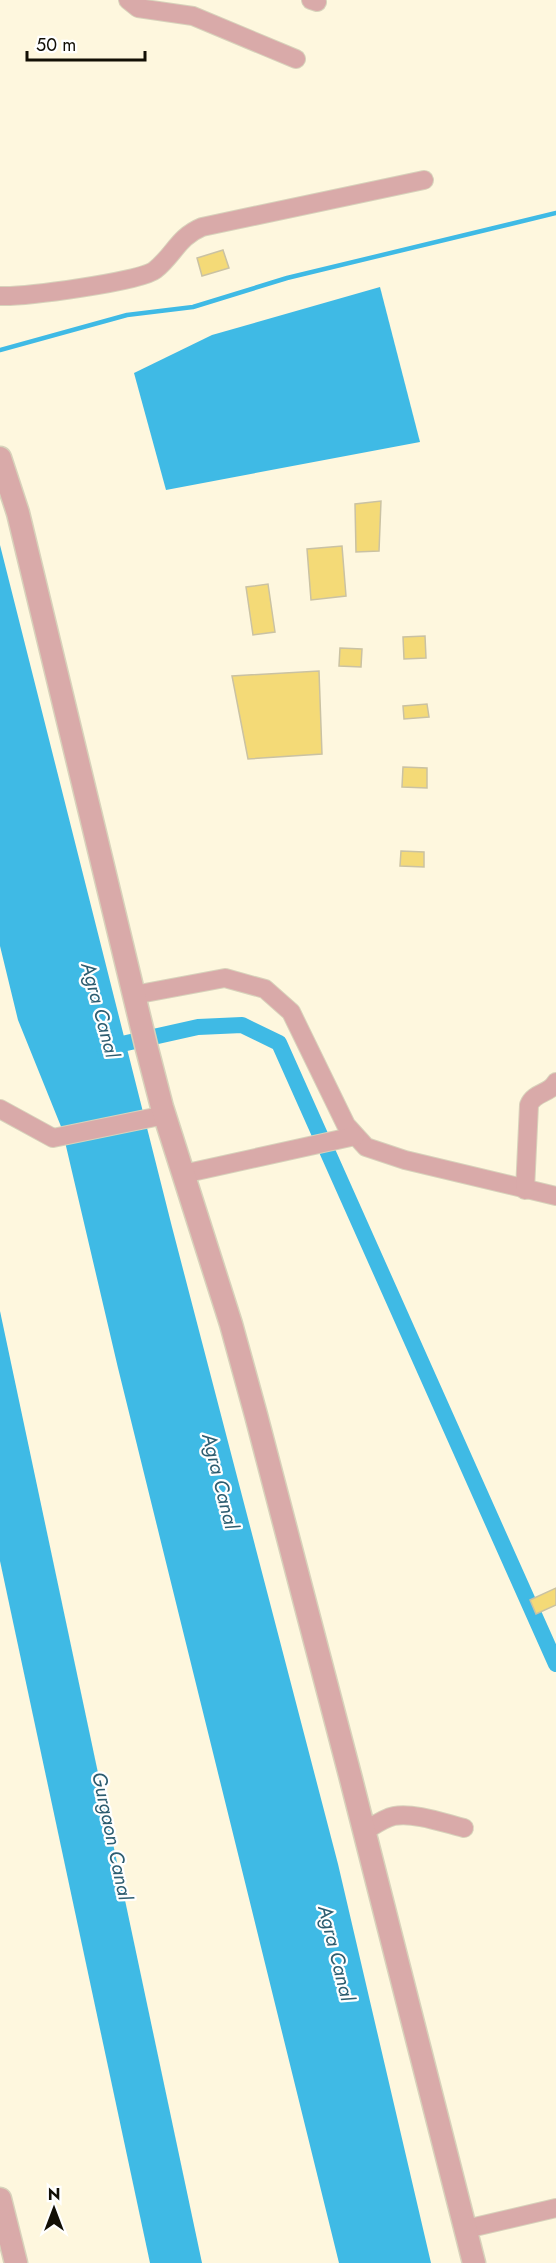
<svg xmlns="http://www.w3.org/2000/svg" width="556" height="2263" viewBox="0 0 556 2263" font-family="Jost,sans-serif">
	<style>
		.water { fill: #3fbae5 }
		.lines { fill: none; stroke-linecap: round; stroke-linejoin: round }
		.stream { stroke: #3fbae5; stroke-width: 4.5 }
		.canal { stroke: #3fbae5; stroke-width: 16 }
		.building { fill: #f4da77; stroke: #cac2a3; stroke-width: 1.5 }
		.minor-casing { stroke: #d8d2bb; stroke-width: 20 }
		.tertiary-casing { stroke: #d8d2bb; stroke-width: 25 }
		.minor { stroke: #d9aaa9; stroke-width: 18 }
		.tertiary { stroke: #d9aaa9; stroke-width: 22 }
		.labels { text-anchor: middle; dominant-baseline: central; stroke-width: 4.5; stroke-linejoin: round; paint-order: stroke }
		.water-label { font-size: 20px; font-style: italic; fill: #2d5d70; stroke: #fff }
	</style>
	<rect width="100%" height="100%" fill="#fef7de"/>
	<!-- water -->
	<g class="water">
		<path d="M380,287L420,442L166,490L134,373L212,335Z"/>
		<path d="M0,545L172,1227L338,1864L431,2263H339L118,1368L62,1129L18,1020L0,946Z"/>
		<path d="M0,1311L202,2263H150L0,1561Z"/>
	</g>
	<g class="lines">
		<!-- stream -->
		<path class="stream" d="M0,350L127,315L193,307L287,278L556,213"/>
		<!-- canal -->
		<path class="canal" d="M104,1048L198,1027L242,1025L279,1043L556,1664"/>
	</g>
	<!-- building -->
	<g class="building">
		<path d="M223,250L229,268L202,276L197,258Z"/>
		<path d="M381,501L379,551L356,552L355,504Z"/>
		<path d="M342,546L346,596L311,600L307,549Z"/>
		<path d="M268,584L275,632L253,635L246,587Z"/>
		<path d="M425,636L426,658L404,659L403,637Z"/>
		<path d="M340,648L362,649L361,667L339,666Z"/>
		<path d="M319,671L322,754L248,759L232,676Z"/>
		<path d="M427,704L429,717L404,719L403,706Z"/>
		<path d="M403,767L427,768V788L402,787Z"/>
		<path d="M401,851L424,852V867L400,866Z"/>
		<path d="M556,1588V1605L536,1614L530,1600Z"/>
	</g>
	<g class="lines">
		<defs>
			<g id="minor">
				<path d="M128,0L138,8L193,16L296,59"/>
				<path d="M311,0L317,2"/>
				<path d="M0,296C23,297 140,282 155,270C174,255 178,237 202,227L424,180"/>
				<path d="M134,995L225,978L265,989L291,1012L346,1125L366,1147L405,1160L556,1196"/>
				<path d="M0,1109L53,1138L165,1115"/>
				<path d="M183,1174L355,1136"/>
				<path d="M525,1190L529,1105C534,1092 550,1094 556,1082"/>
				<path d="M365,1831C373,1826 384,1818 394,1816C413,1812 444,1823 464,1828"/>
				<path d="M466,2229L556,2208"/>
			</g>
			<g id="tertiary">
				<path d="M0,458L18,513L146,1045L162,1107L231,1324L256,1415L351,1779L474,2263"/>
				<path d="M0,2199L16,2263"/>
			</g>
		</defs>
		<!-- minor casing -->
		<use href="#minor" class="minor-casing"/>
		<!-- tertiary casing -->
		<use href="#tertiary" class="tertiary-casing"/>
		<!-- minor -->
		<use href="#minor" class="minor"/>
		<!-- tertiary -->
		<use href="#tertiary" class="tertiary"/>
	</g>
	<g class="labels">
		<!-- water labels -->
		<g class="water-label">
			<text transform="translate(100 1010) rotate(75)">Agra Canal</text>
			<text transform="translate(220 1481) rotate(76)">Agra Canal</text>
			<text transform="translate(112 1836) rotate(78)">Gurgaon Canal</text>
			<text transform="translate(336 1953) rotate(76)">Agra Canal</text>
		</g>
	</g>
	<!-- north arrow -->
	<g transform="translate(54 2209)" stroke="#ffffff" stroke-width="4.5" paint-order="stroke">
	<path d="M0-4.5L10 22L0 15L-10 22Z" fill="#120f05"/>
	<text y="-9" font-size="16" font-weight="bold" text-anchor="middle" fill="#120f05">N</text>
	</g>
	<!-- scale -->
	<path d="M27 51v9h118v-9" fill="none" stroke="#120f05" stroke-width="3"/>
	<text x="36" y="51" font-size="18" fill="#120f05" stroke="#ffffff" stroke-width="4.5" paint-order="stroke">50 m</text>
</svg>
